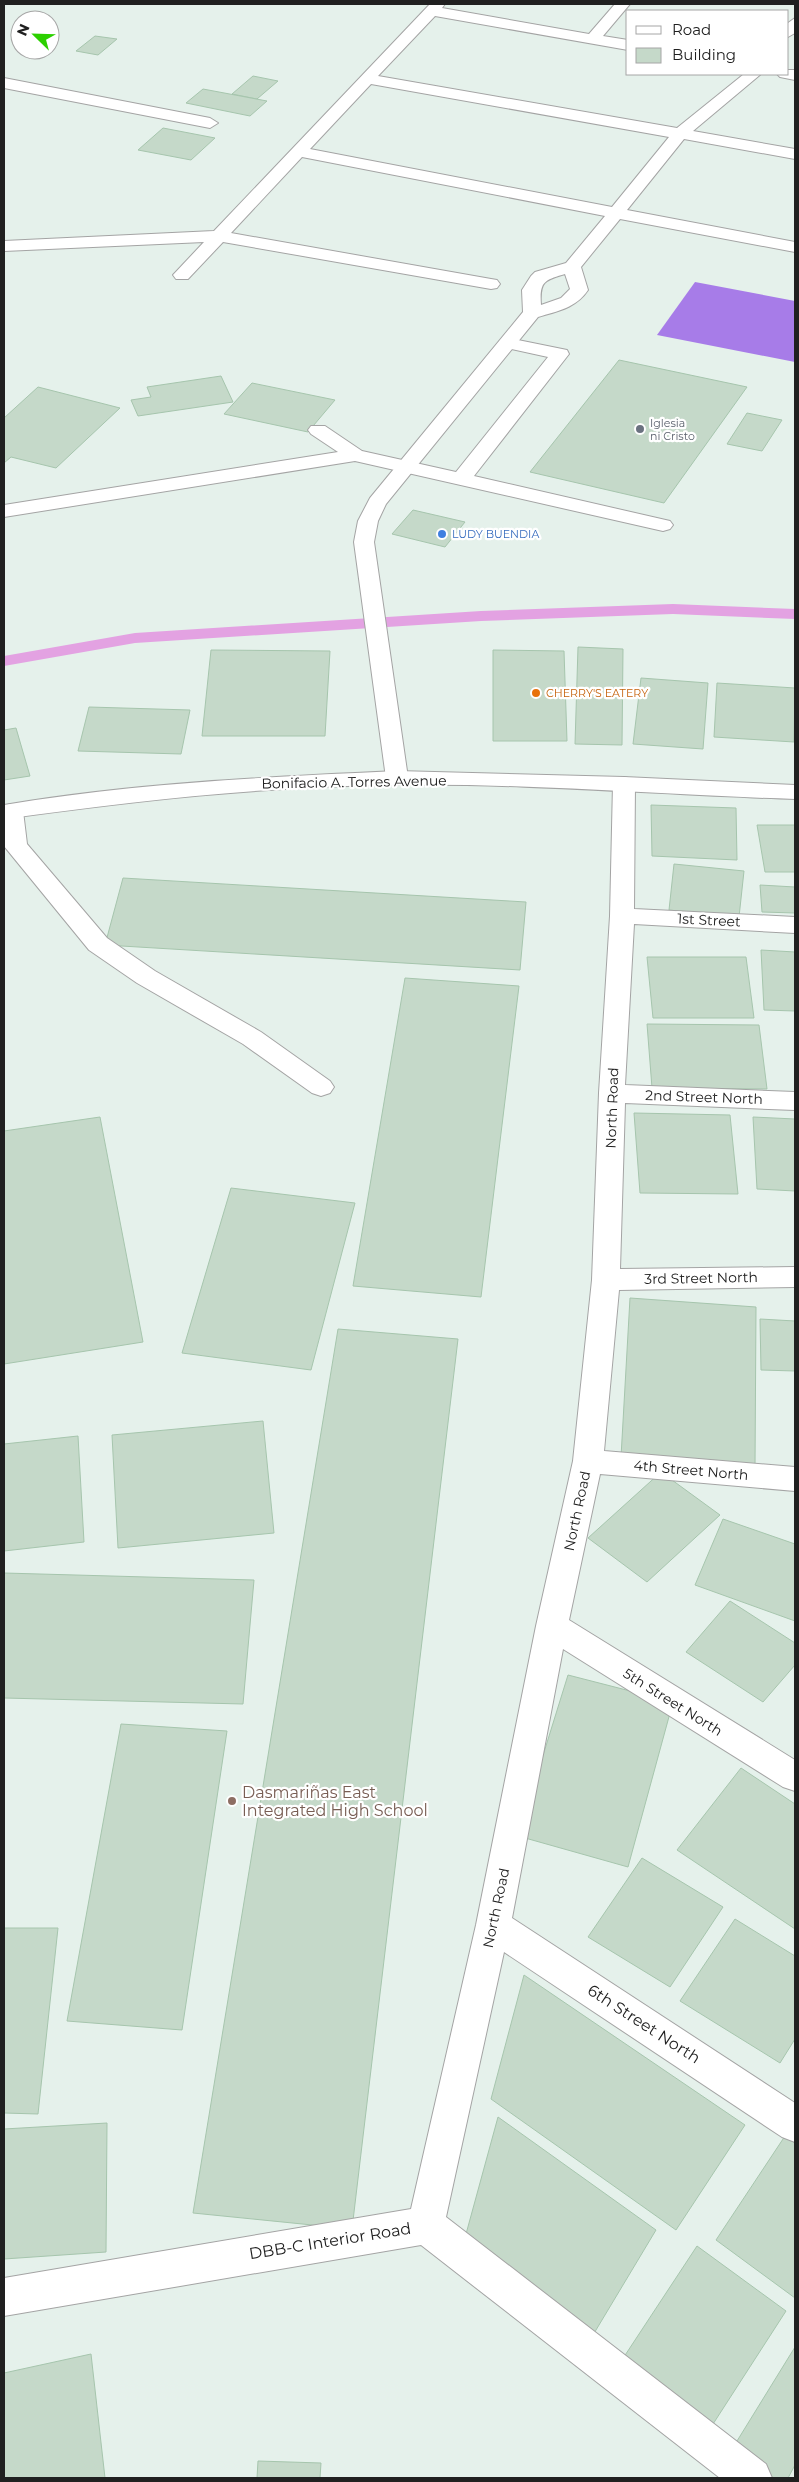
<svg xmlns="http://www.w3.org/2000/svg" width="799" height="2482" viewBox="0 0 799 2482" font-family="Montserrat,sans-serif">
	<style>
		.pitch { fill: #a77ce8 }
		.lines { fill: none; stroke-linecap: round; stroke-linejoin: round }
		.stream { fill: #e3a2e2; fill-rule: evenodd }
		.building { fill: #c5d9c9; stroke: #a6c5ad }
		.service-casing { stroke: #a4a4a4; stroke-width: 2 }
		.minor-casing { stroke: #a4a4a4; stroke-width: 2 }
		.tertiary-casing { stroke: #a4a4a4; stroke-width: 2 }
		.service { fill: #fff; fill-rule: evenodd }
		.minor { fill: #fff; fill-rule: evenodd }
		.tertiary { fill: #fff; fill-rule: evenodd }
		.worship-dot { fill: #6b7280; stroke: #fff; stroke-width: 2 }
		.shop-dot { fill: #3f7fe0; stroke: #fff; stroke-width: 2 }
		.food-dot { fill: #e8710a; stroke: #fff; stroke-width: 2 }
		.education-dot { fill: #8d6e63; stroke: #fff; stroke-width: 2 }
		.labels { text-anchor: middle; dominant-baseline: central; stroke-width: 4.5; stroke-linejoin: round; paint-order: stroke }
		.far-worship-label { font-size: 11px; fill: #5b616d; stroke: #fff; text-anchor: start }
		.far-shop-label { font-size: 11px; fill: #366cbe; stroke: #fff; text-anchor: start }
		.far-food-label { font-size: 11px; fill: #c56008; stroke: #fff; text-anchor: start }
		.street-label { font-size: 14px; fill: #202020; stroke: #fff }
		.near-education-label { font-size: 16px; fill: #785e54; stroke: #fff; text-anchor: start }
		.near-street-label { font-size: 16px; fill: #202020; stroke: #fff }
	</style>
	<rect width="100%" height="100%" fill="#e5f1eb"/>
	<!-- pitch -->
	<path class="pitch" d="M695,282L795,301V362L657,335Z"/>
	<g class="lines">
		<!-- stream -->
		<path class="stream" d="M673,604L795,609V619L673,614L481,621L135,643L4,666V656L135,633L481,611Z"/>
	</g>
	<!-- building -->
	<g class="building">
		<path d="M95,36L117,39L98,55L76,51Z"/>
		<path d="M253,76L278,81L257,99L232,94Z"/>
		<path d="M203,89L267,101L250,116L186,103Z"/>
		<path d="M163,128L215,138L191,160L138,150Z"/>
		<path d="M619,360L747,387L664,503L530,472Z"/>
		<path d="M221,376L233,402L138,416L131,400L151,397L147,387Z"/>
		<path d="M252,383L335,400L308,432L224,414Z"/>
		<path d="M38,387L120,408L56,468L11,457L4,463V418Z"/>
		<path d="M747,413L782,420L762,451L727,444Z"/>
		<path d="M413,510L465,522L445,547L392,534Z"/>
		<path d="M578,647L623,649L622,745L575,744Z"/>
		<path d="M211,650L330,651L325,736H202Z"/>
		<path d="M493,650L564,651L567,741H493Z"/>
		<path d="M641,678L708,683L703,749L633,744Z"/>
		<path d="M717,683L795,688L794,742L714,737Z"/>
		<path d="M89,707L190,710L181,754L78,751Z"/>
		<path d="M16,728L30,776L4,780V730Z"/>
		<path d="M651,805L736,808L737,860L652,856Z"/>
		<path d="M757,825H795V872H765Z"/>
		<path d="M674,864L744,871L739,917L669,910Z"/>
		<path d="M123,878L526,902L520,970L105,945Z"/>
		<path d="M760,885L795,887V913L762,912Z"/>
		<path d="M761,950L795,952V1011L764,1010Z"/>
		<path d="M647,957H746L754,1018H653Z"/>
		<path d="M405,978L519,986L481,1297L353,1286Z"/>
		<path d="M647,1024L759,1025L767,1089L652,1088Z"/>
		<path d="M634,1113L730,1115L738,1194L640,1193Z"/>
		<path d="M100,1117L143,1342L4,1364V1131Z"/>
		<path d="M753,1117L795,1119V1191L757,1189Z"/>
		<path d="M231,1188L355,1203L311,1370L182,1353Z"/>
		<path d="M630,1298L756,1307L755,1467L621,1457Z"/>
		<path d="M760,1319L795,1321V1371L761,1370Z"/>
		<path d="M338,1329L458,1339L352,2229L193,2213Z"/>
		<path d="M263,1421L274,1533L118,1548L112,1435Z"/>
		<path d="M78,1436L84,1542L4,1551V1444Z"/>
		<path d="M661,1472L720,1515L647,1582L588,1538Z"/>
		<path d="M723,1519L795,1544V1621L695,1585Z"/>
		<path d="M4,1573L254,1580L243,1704L4,1698Z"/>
		<path d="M730,1601L795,1643V1665L763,1702L686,1652Z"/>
		<path d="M568,1675L673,1702L628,1867L518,1836Z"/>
		<path d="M121,1724L227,1731L182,2030L67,2021Z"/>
		<path d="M741,1768L795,1804V1929L677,1850Z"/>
		<path d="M642,1858L723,1907L670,1987L588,1937Z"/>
		<path d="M735,1919L795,1956V2039L780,2063L680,2001Z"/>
		<path d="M4,1928H58L38,2114L4,2113Z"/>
		<path d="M524,1975L745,2125L676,2230L491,2099Z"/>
		<path d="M498,2117L656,2230L587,2345L463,2245Z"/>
		<path d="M107,2123L106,2252L4,2259V2129Z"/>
		<path d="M785,2136L795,2143V2298L716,2240Z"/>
		<path d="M697,2246L786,2311L704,2438L614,2372Z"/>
		<path d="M795,2347V2465L788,2478H760L729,2454Z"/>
		<path d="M91,2354L105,2478H4V2373Z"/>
		<path d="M258,2461L321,2463L320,2478H257Z"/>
	</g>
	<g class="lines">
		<defs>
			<g id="service">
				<path d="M508,338L567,350L569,354L474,476L670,521L673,525L670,529L663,531L355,461L4,517V505L338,452L311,434L308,430L311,426H325L362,451L456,472L548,357L502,347L499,343L502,339Z"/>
				<path d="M11,804L19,806L23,811L27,844L107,938L155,971L261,1032L330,1081L334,1087L330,1093L321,1096L312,1093L243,1044L137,983L89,950L4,846V806Z"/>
			</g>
			<g id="minor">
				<path d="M430,4H445L442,8L589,34L615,4H630L603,36L628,40V50L435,16L378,76L677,128L744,74H761L693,131L795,149V159L684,139L627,210L795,242V252L620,219L581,267L588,290C576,308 558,311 538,317L386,504L378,521L374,542L408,778L405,783L397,785L389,783L386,778L354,542L358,521L370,498L523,312L522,290L531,276L535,272L566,263L605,216L302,157L231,233L491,279L497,280L500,284L497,288L491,289L223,242L188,279H176L173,275L204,242L4,251V241L214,231ZM371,84L669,137L612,207L310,149ZM565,274L570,289L561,298L541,305C539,281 545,280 565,274Z"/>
				<path d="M795,18V33L788,37V23Z"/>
				<path d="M788,70H795V80L780,77L777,74H788Z"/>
				<path d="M4,78L210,118L218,123L210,128L4,88Z"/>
				<path d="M624,777L632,779L635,784L634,909L795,917V933L634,924L625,1085L795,1092V1110L625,1103L620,1269L795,1267V1287L619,1290L604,1451L795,1467V1491L600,1474L569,1620L795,1760V1791L783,1787L563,1649L512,1918L795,2103V2142L782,2137L504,1952L446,2217L766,2464L772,2478H720L421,2245L4,2316V2278L411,2209L476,1925L536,1626L573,1461L592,1280L599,1093L610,916L613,784L616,779Z"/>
			</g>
			<path id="tertiary" d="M397,771L624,777L795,785V799C663,795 530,783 397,785C265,786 134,801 4,819V805C134,783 266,777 397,771Z"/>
		</defs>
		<!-- service casing -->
		<use href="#service" class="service-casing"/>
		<!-- minor casing -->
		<use href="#minor" class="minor-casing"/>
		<!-- tertiary casing -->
		<use href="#tertiary" class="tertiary-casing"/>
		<!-- service -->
		<use href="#service" class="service"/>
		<!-- minor -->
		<use href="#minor" class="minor"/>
		<!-- tertiary -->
		<use href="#tertiary" class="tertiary"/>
	</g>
	<!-- markers -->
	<circle class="worship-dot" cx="640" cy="429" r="5"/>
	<circle class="shop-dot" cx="442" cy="534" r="5"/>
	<circle class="food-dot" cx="536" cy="693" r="5"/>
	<circle class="education-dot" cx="232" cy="1801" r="5"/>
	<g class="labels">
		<!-- far-worship labels -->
		<g class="far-worship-label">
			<text x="650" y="423">Iglesia<tspan x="650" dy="13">ni Cristo</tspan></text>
		</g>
		<!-- far-shop labels -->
		<g class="far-shop-label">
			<text x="452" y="534">LUDY BUENDIA</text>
		</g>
		<!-- far-food labels -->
		<g class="far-food-label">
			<text x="546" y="693">CHERRY'S EATERY</text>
		</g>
		<!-- street labels -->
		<g class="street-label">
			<text transform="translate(354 782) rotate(-1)">Bonifacio A. Torres Avenue</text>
			<text transform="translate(709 920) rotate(3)">1st Street</text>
			<text transform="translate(704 1097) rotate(2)">2nd Street North</text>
			<text transform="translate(612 1108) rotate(-88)">North Road</text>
			<text transform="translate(701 1278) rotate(-1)">3rd Street North</text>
			<text transform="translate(691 1470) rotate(5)">4th Street North</text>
			<text transform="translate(577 1511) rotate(-78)">North Road</text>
			<text transform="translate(673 1702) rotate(32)">5th Street North</text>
			<text transform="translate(496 1908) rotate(-78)">North Road</text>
		</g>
		<!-- near-education labels -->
		<g class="near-education-label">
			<text x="242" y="1792">Dasmariñas East<tspan x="242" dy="18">Integrated High School</tspan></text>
		</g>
		<!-- near-street labels -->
		<g class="near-street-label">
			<text transform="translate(644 2024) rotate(33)">6th Street North</text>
			<text transform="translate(330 2241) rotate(-9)">DBB-C Interior Road</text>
		</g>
	</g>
	<!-- border -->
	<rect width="799" height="2482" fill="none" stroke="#202020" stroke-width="10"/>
	<!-- legend -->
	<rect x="626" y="10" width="162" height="65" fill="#ffffff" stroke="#a6a6a6"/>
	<rect x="636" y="26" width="25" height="8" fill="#ffffff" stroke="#a6a6a6"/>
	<text x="672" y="35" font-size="15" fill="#202020">Road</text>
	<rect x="636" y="48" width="25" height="15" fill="#c5d9c9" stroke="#a6a6a6"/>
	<text x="672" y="60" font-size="15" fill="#202020">Building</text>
	<!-- north arrow -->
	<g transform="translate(35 35) rotate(293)"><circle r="24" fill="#ffffff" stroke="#a6a6a6"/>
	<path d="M0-4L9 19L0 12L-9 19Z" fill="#2cd000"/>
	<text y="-8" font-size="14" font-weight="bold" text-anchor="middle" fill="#202020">N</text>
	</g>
</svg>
